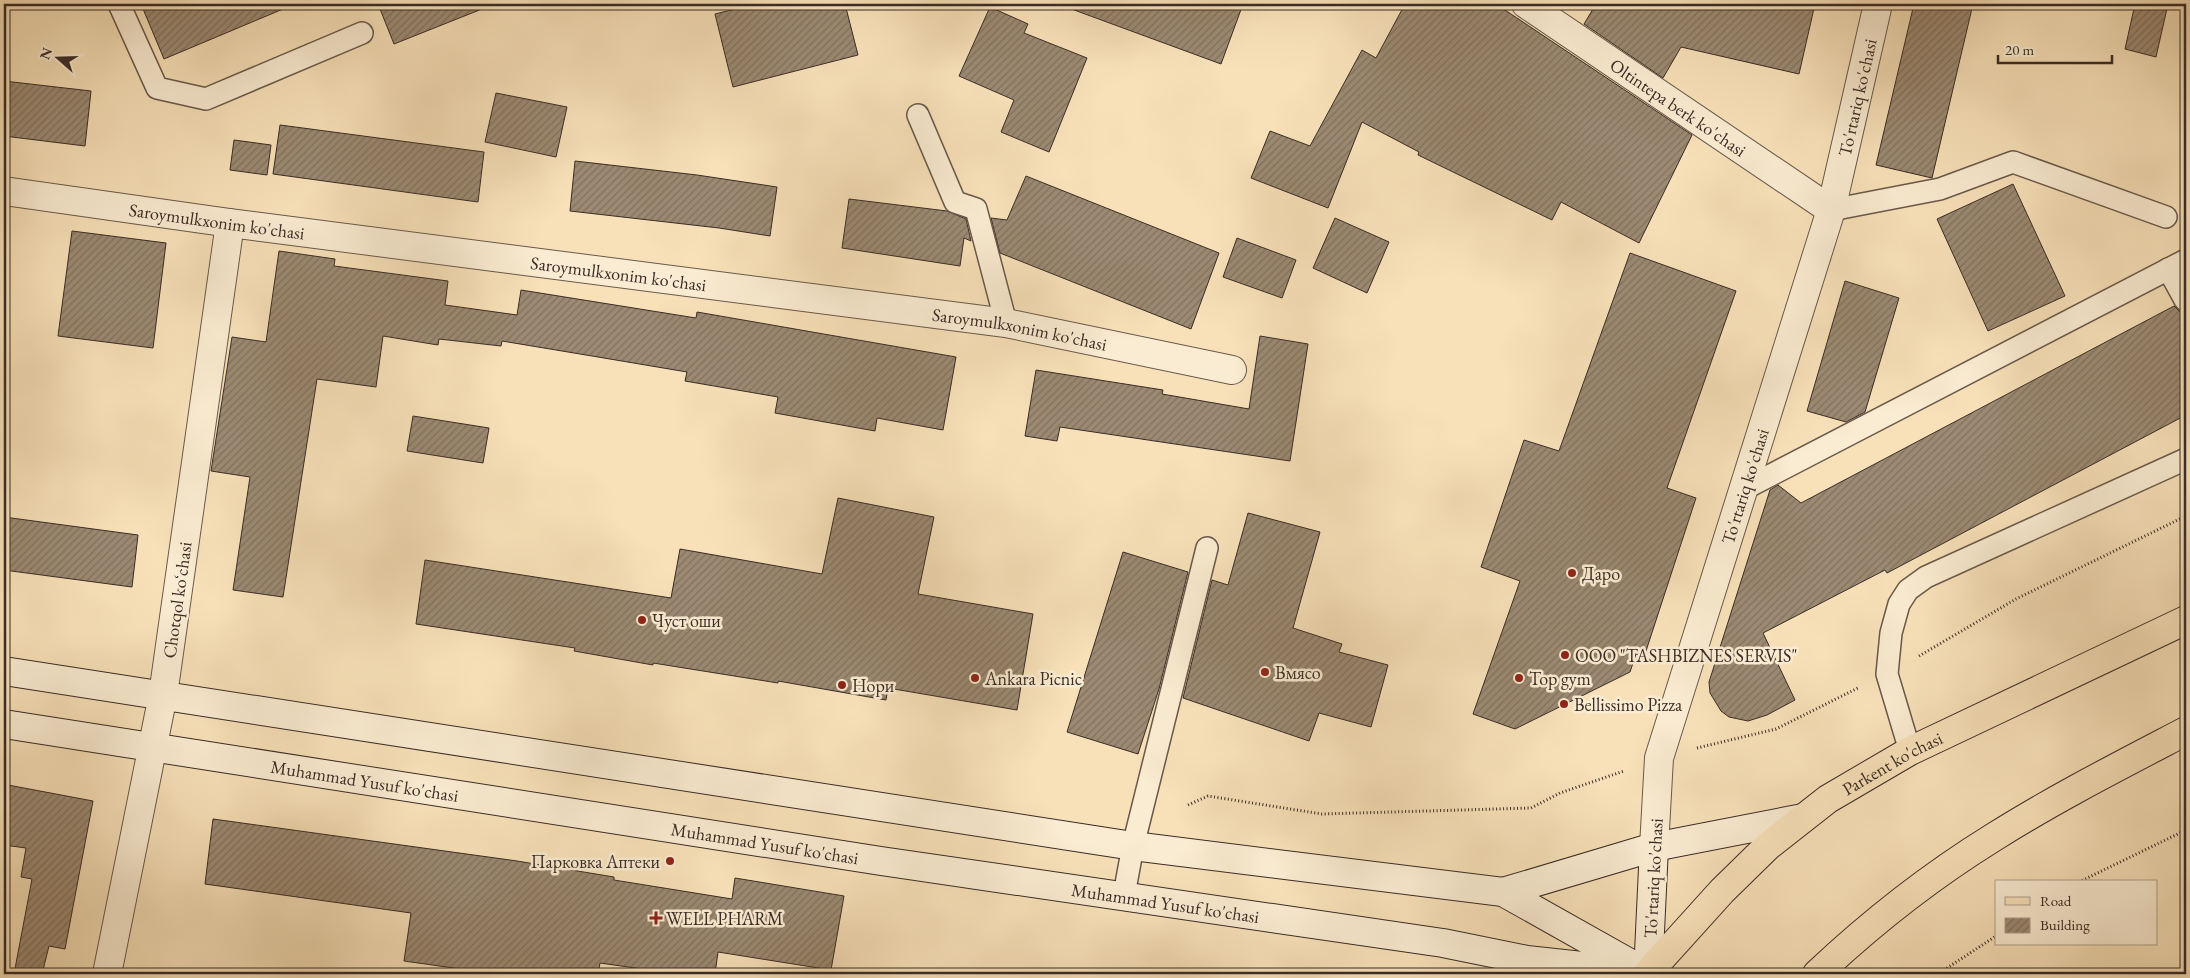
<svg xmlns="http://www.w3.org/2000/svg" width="2190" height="978" viewBox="0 0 2190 978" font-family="'EB Garamond',serif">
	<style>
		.building { fill: url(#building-hatch); stroke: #392c27 }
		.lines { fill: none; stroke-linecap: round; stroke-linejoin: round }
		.lane-casing { stroke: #69594c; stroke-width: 24 }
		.street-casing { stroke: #69594c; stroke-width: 30 }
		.secondary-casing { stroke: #392c27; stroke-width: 30 }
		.primary-casing { stroke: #392c27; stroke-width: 30 }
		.path { stroke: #392c27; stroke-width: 3; stroke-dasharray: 1 2.5; stroke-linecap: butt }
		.lane { stroke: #faecd2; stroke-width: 21 }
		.street { stroke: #faecd2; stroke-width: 28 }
		.secondary { stroke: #faecd2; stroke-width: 28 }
		.primary { stroke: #f8e1b9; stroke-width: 28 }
		.poi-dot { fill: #8f2418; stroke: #faecd2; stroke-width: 2 }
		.labels { text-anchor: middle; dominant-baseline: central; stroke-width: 5; stroke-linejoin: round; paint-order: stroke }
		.street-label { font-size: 18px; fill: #392c27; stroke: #faecd2 }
		.poi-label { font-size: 18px; fill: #392c27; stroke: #faecd2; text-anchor: start }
	</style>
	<defs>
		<pattern id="building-hatch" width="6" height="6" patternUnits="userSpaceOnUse" patternTransform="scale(1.25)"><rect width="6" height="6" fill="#9c8a73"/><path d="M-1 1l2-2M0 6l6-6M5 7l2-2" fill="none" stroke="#80715e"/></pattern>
	</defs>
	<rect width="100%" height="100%" fill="#f8e1b9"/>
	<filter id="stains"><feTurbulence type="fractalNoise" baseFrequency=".004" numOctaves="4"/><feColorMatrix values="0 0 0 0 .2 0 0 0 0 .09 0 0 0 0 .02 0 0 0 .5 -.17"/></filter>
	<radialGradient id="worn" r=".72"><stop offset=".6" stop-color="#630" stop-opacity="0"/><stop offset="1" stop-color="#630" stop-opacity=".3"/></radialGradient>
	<!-- building -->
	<g class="building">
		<path d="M141,4H295L164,59Z"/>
		<path d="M378,4H491L492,5L394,44Z"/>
		<path d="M755,4H845L858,55L733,87L715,14Z"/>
		<path d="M1067,4H1243L1221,64L1066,7Z"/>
		<path d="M1405,4H1496L1692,135L1639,243L1561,202L1552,220L1418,155L1419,152L1362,122L1328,208L1251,178L1270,131L1310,146L1362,50L1376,58Z"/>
		<path d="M1596,4H1815L1799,74L1681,47L1663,78L1584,24Z"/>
		<path d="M1914,4H1973L1932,178L1876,165Z"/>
		<path d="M2135,4H2168L2156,57L2125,49Z"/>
		<path d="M990,7L1028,24L1024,33L1087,58L1049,152L1001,132L1014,100L959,76Z"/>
		<path d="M4,81L91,91L85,146L4,136Z"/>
		<path d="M496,93L567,107L556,157L485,142Z"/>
		<path d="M280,125L484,152L478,202L273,174Z"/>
		<path d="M234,140L271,145L267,175L230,170Z"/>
		<path d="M575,161L697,175L777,187L770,236L719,228L570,211Z"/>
		<path d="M1026,176L1219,253L1191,329L1000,253L991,218L1007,220Z"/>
		<path d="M2013,184L2065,296L1988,331L1937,219Z"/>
		<path d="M849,199L947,211L966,219L971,241L964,238L960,266L842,248Z"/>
		<path d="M1335,218L1389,242L1367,293L1313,268Z"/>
		<path d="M72,231L166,243L153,348L58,336Z"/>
		<path d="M1237,238L1296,260L1282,298L1223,277Z"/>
		<path d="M279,251L335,259L334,266L448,281L445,305L517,315L521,290L696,318L697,312L956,357L943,430L877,418L875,431L775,413L778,397L685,381L687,372L598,357L502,341L501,346L439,339L438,345L383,336L376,387L317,379L283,597L233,590L250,477L211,471L232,337L266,342Z"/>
		<path d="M1630,253L1736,291L1667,488L1696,498L1644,657L1636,654L1630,672L1515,729L1473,714L1520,581L1481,567L1524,440L1559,451Z"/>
		<path d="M1845,281L1899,298L1865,412L1846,422L1807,411Z"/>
		<path d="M2174,306L2179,311L2186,312V415L1887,573L1885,570L1763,633L1795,700L1767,715L1748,721L1729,717L1721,711L1710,693L1709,682L1770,490L1778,485L1801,503Z"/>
		<path d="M1260,336L1308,344L1290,461L1060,427L1057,441L1025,436L1036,370L1163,390L1162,394L1249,409Z"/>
		<path d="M413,416L489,428L483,463L407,451Z"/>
		<path d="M838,498L934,517L918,594L1033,614L1017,710L888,688L886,700L778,681V683L653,663V665L574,651L575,648L416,624L425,560L671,598L680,549L822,574Z"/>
		<path d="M1248,513L1320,532L1293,628L1342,644L1339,652L1388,665L1371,727L1319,713L1309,741L1183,698L1212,580L1228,585Z"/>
		<path d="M4,517L138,535L132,587L4,570Z"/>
		<path d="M1123,552L1188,572L1159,689L1138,754L1067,732Z"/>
		<path d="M8,785L93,801L65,949L49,946L42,974H14L32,879L21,877L26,848L4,845V806Z"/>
		<path d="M213,819L517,861L614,877V880L732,899L735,878L844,896L831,970L718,952L715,974H677L600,963L598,974H496L404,961L411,913L205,884Z"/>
	</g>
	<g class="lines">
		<defs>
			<g id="lane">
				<path d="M119,4L157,88L206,99L362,33"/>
				<path d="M918,115L955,202L976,209L1006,323"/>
				<path d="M1831,210L1940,189L2013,162L2166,217"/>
				<path d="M2168,269L2185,300"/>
				<path d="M1742,490L2186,260"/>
				<path d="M1910,751L1887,674L1891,633L1899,604L1908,590L1926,577L2186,459"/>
				<path d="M1124,895L1133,846L1207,548"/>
			</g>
			<g id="street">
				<path id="s1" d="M1526,4L1831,210"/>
				<path id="s2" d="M4,191L230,223L1006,323L1232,370"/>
				<path id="s3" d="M1654,847L1659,758L1831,210L1878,4"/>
				<path d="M107,974L163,695L230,223"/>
			</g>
			<g id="secondary">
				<path d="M4,671L1133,846L1503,892L1649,974"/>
				<path id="s4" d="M4,724L881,861L1443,943L1527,960L1637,972"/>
				<path d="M1503,892L1654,847L1803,818"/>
				<path d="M1648,974L1654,847"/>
			</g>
			<g id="primary">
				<path id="s5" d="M1647,974L1722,891L1768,846L1828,799L1910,751L2186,620"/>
				<path d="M1817,974C1870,924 1931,876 1994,837C2056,798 2121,765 2186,731"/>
			</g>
		</defs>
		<!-- lane casing -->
		<use href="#lane" class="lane-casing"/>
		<!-- street casing -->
		<use href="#street" class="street-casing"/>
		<!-- secondary casing -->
		<use href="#secondary" class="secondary-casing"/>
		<!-- primary casing -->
		<use href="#primary" class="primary-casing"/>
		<!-- path -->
		<g class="path">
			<path d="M1919,656L2016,599L2186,516"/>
			<path d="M1697,748L1776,729L1858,688"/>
			<path d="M1188,805L1208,796L1322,814L1531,808L1560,793L1624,771"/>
			<path d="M2079,882L2186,830"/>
			<path d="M1938,974L1996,936"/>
		</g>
		<!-- lane -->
		<use href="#lane" class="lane"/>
		<!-- street -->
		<use href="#street" class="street"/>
		<!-- secondary -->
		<use href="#secondary" class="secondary"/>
		<!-- primary -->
		<use href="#primary" class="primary"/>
	</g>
	<!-- markers -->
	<g class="poi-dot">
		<circle cx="1572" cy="573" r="5"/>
		<circle cx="642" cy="620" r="5"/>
		<circle cx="1565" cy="655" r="5"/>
		<circle cx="1265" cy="672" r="5"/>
		<circle cx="975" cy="678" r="5"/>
		<circle cx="1519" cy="678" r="5"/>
		<circle cx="842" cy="685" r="5"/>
		<circle cx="1564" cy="704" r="5"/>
		<circle cx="670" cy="861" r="5"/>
		<path d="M653.5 910.5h5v5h5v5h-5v5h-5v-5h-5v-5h5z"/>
	</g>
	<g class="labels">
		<!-- street labels -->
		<g class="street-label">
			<text stroke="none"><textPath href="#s3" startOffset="779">To'rtariq ko'chasi</textPath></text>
			<text stroke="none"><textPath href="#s1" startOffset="184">Oltintepa berk ko'chasi</textPath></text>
			<text stroke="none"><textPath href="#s2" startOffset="215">Saroymulkxonim ko'chasi</textPath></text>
			<text stroke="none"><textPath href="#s2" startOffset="620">Saroymulkxonim ko'chasi</textPath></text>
			<text stroke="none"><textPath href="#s2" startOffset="1025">Saroymulkxonim ko'chasi</textPath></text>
			<text stroke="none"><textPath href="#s3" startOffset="374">To'rtariq ko'chasi</textPath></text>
			<text transform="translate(177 600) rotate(-82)">Chotqol koʻchasi</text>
			<text stroke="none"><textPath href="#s5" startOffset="326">Parkent ko'chasi</textPath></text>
			<text stroke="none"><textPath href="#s4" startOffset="365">Muhammad Yusuf ko'chasi</textPath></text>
			<text stroke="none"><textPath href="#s4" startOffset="770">Muhammad Yusuf ko'chasi</textPath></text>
			<text transform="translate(1653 878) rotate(-87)">To'rtariq ko'chasi</text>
			<text stroke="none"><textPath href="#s4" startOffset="1175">Muhammad Yusuf ko'chasi</textPath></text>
		</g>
		<!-- poi labels -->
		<g class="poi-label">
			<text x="1582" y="573">Даро</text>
			<text x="652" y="620">Чуст оши</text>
			<text x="1575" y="655">ООО "TASHBIZNES SERVIS"</text>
			<text x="1275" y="672">Вмясо</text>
			<text x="985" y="678">Ankara Picnic</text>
			<text x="1529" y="678">Top gym</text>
			<text x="852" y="685">Нори</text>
			<text x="1574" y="704">Bellissimo Pizza</text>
			<text x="660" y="861" text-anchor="end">Парковка Аптеки</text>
			<text x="666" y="918">WELL PHARM</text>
		</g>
	</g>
	<!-- margin -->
	<rect width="2190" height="978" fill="none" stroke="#f8e1b9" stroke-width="20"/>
	<rect x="5" y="5" width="2180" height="968" fill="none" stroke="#392c27" stroke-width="2.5"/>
	<rect x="10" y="10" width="2170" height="958" fill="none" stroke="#392c27"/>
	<!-- legend -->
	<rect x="1995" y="880" width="162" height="65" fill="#faecd2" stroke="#ad9f8e"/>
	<rect x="2005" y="897" width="25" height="8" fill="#f8e1b9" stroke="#ad9f8e"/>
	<text x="2040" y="906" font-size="15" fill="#392c27">Road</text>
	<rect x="2005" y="918" width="25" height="15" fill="url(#building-hatch)" stroke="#ad9f8e"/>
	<text x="2040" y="930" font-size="15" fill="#392c27">Building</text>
	<!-- north arrow -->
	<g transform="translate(58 58) rotate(290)" stroke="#faecd2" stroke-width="4" paint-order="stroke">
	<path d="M0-4L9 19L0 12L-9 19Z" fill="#392c27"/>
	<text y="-8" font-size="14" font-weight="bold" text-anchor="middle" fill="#392c27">N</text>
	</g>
	<!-- scale -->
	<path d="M1998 55v8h114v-8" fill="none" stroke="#392c27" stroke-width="2.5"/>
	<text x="2005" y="55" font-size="15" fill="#392c27" stroke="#faecd2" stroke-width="4" paint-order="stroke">20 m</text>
	<rect width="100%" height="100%" filter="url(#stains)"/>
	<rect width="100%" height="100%" fill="url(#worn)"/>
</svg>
